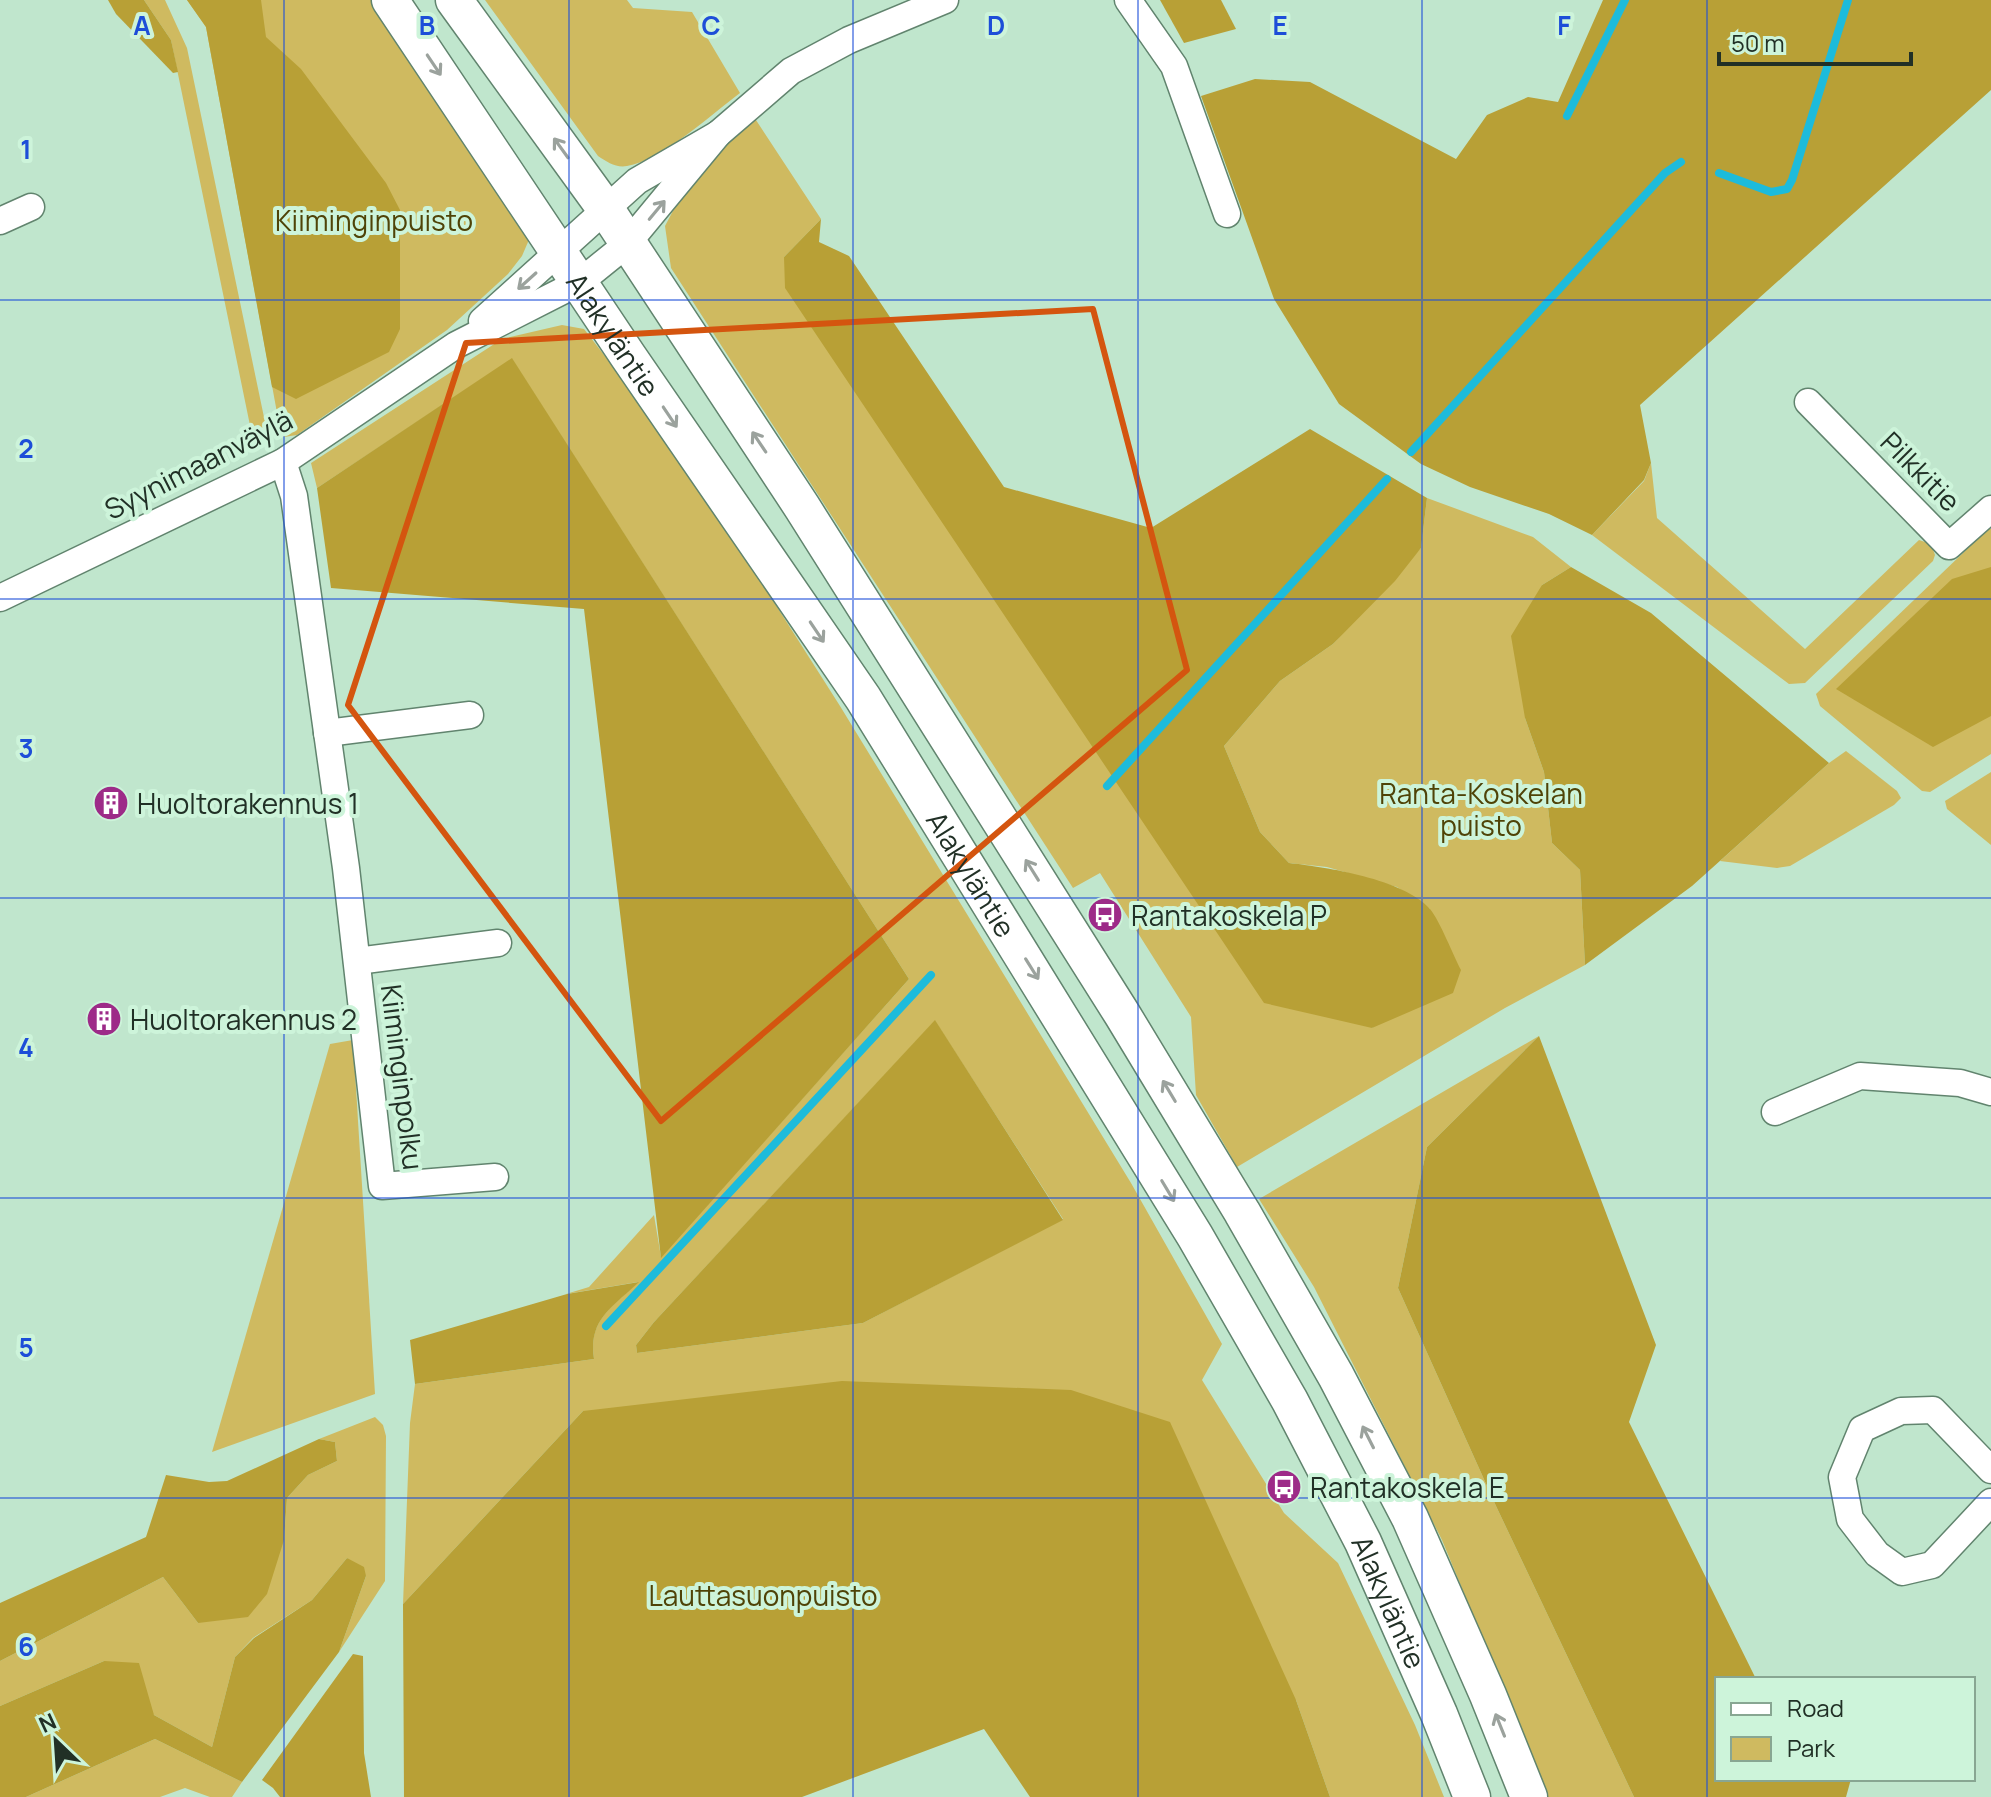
<svg xmlns="http://www.w3.org/2000/svg" width="1991" height="1797" viewBox="0 0 1991 1797" font-family="Manrope,sans-serif">
	<style>
		.green { fill: #cfba60; fill-rule: evenodd }
		.forest { fill: #b8a036 }
		.lines { fill: none; stroke-linecap: round; stroke-linejoin: round }
		.stream { stroke: #1dbbdb; stroke-width: 8 }
		.street-casing { stroke: #61846e; stroke-width: 29 }
		.secondary-casing { stroke: #61846e; stroke-width: 39 }
		.street { stroke: #fff; stroke-width: 26 }
		.secondary { stroke: #fff; stroke-width: 36 }
		.oneway { stroke: #9ba29d }
		.marked { fill: none; stroke: #d4550f; stroke-width: 6; stroke-linejoin: round }
		.grid { fill: none; stroke: #1d4ed8; stroke-width: 2; stroke-opacity: 0.55 }
		.labels { text-anchor: middle; dominant-baseline: central; stroke-width: 8; stroke-linejoin: round; paint-order: stroke }
		.park-label { font-size: 28px; fill: #4f4307; stroke: #cdf4da }
		.street-label { font-size: 28px; fill: #213026; stroke: #cdf4da }
		.poi-label { font-size: 28px; fill: #213026; stroke: #cdf4da; text-anchor: start }
		.grid-label { font-size: 26px; text-anchor: middle; font-weight: bold; fill: #1d4ed8; stroke: #cdf4da; stroke-width: 8; stroke-linejoin: round; paint-order: stroke }
	</style>
	<rect width="100%" height="100%" fill="#c0e6cd"/>
	<!-- green -->
	<g class="green">
		<path d="M144,0H165L187,48L265,422L262,432L253,440L171,40Z"/>
		<path d="M187,0H375L529,230L528,242L522,256L508,274L447,330L297,435L284,437L280,429L206,27Z"/>
		<path d="M485,0H627L633,8L692,12L740,93C712,114 661,161 627,166C616,168 607,162 598,156Z"/>
		<path d="M754,117L821,219L784,257L1372,1028L1376,1025L1430,909L1397,887L1327,867L1289,863L1260,832L1224,746L1280,681L1333,644L1421,548L1427,498L1533,537L1571,567L1542,585L1525,718L1544,772L1552,843L1580,870L1585,965L1505,1008L1237,1167L1196,1095L1191,1017L1100,873L1073,888L671,268L665,226L685,188Z"/>
		<path d="M562,325L584,329L676,448L840,706L1131,1183L1222,1344L1202,1380L1284,1513L1338,1563L1415,1725L1444,1797H1330L1296,1700L583,1411L403,1604L410,1423L415,1384L594,1359C588,1319 612,1308 638,1282L566,1294L589,1287L654,1215L661,1257L909,979L512,359L317,488L311,463L502,339ZM935,1021L1063,1219L863,1323L637,1353L636,1345L654,1322Z"/>
		<path d="M1651,463L1657,518L1805,649L1919,540L1931,544L1935,555L1933,561L1805,683L1789,684L1592,535L1644,481Z"/>
		<path d="M1988,529H1991V754L1930,792L1922,791L1820,706L1816,694Z"/>
		<path d="M1846,751L1897,791L1901,798L1894,805L1790,866L1777,868L1720,861L1829,763Z"/>
		<path d="M1991,772V845L1947,809L1945,801Z"/>
		<path d="M1539,1036L1427,1147L1398,1288L1496,1506L1634,1797H1548L1442,1540L1314,1287L1259,1199Z"/>
		<path d="M353,1040L375,1394L212,1452L330,1044Z"/>
		<path d="M375,1417L383,1425L386,1436L385,1581L339,1652L366,1576L347,1558L312,1600L253,1638L235,1657L212,1747L154,1715L104,1661L0,1706V1661L163,1577L198,1623L284,1540L287,1498L308,1475L337,1461L335,1442L319,1439Z"/>
		<path d="M155,1739L242,1782L232,1797H210L185,1788L160,1797H26Z"/>
	</g>
	<!-- forest -->
	<g class="forest">
		<path d="M108,0H144L171,40L178,72L173,73L116,14Z"/>
		<path d="M187,0H261L266,37L301,69L386,183L400,210V329L389,352L296,399L272,387L206,27Z"/>
		<path d="M1160,0H1221L1236,29L1184,43Z"/>
		<path d="M1603,0H1991V90L1640,405L1651,463L1644,480L1592,535L1549,514L1470,487L1421,464L1339,404L1274,299L1201,96L1255,79L1310,82L1456,159L1487,115L1528,97L1558,102Z"/>
		<path d="M821,219L819,242L849,256L1004,487L1151,528L1310,429L1427,498L1421,548L1395,581L1333,644L1280,681L1224,746L1260,832L1289,863C1326,867 1404,879 1430,909C1440,921 1453,955 1461,970L1453,993L1372,1028L1264,1003L785,288L784,257Z"/>
		<path d="M512,358L909,979L661,1258L584,609L331,588L317,488Z"/>
		<path d="M1571,567L1651,613L1829,763L1692,886L1585,965L1580,870L1552,843L1544,772L1525,718L1511,636L1542,585Z"/>
		<path d="M1991,567V716L1933,747L1836,689L1952,579Z"/>
		<path d="M935,1020L1063,1220L863,1323L637,1353L636,1345L654,1322Z"/>
		<path d="M1539,1036L1656,1345L1629,1422L1756,1679H1717V1779H1851L1846,1797H1634L1496,1506L1398,1288L1427,1147Z"/>
		<path d="M639,1282C613,1307 588,1319 594,1359L415,1384L410,1340L567,1294Z"/>
		<path d="M842,1381L1071,1390L1170,1422L1296,1700L1330,1797H1030L984,1729L802,1797H404L403,1604L583,1411Z"/>
		<path d="M319,1439L335,1442L337,1461L308,1475L287,1498L284,1540L267,1594L248,1617L198,1623L163,1577L0,1661V1603L146,1537L166,1475L209,1482L227,1481Z"/>
		<path d="M347,1558L364,1567L366,1576L339,1652L242,1782L155,1739L26,1797H0V1706L104,1661L139,1663L154,1715L212,1747L235,1657L254,1638L312,1600Z"/>
		<path d="M353,1654L363,1656L364,1753L371,1797H280L273,1788L262,1780Z"/>
	</g>
	<g class="lines">
		<!-- stream -->
		<g class="stream">
			<path d="M1567,116L1625,0"/>
			<path d="M1719,173L1771,192L1787,189L1792,180L1848,0"/>
			<path d="M1411,452L1665,173L1681,162"/>
			<path d="M1107,786L1387,479"/>
			<path d="M606,1326L931,975"/>
		</g>
		<defs>
			<g id="street">
				<path d="M1128,0L1174,66L1227,214"/>
				<path d="M0,221L31,207"/>
				<path d="M482,321L637,181L718,134L791,71L849,40L945,0"/>
				<path d="M1808,402L1949,546L1991,509"/>
				<path d="M283,462L294,496L346,868L382,1186L495,1177"/>
				<path d="M0,598L283,462L456,345L580,282L627,244L718,134"/>
				<path d="M327,733L470,715"/>
				<path d="M357,961L498,943"/>
				<path d="M1775,1112L1860,1076L1960,1083L1991,1092"/>
				<path d="M1991,1470L1933,1410L1901,1411L1862,1429L1842,1477L1850,1519L1877,1554L1902,1572L1932,1565L1991,1502"/>
			</g>
			<g id="secondary">
				<path id="s1" d="M390,0L628,356L863,698L1195,1236L1290,1401L1363,1542L1439,1714L1472,1797"/>
				<path d="M454,0L607,211L802,507L1122,1014L1242,1212L1336,1376L1410,1518L1488,1695L1529,1797"/>
			</g>
		</defs>
		<!-- street casing -->
		<use href="#street" class="street-casing"/>
		<!-- secondary casing -->
		<use href="#secondary" class="secondary-casing"/>
		<!-- street -->
		<use href="#street" class="street"/>
		<!-- secondary -->
		<use href="#secondary" class="secondary"/>
	</g>
	<!-- one-way arrows -->
	<defs><path id="oneway-shaft" d="M-6 0H5M1.5-3L5.5 0L1.5 3" fill="none" stroke-width="1.6" stroke-linecap="round" stroke-linejoin="round" transform="scale(2)"/></defs>
	<g class="oneway">
		<use href="#oneway-shaft" transform="translate(434 65) rotate(56)"/>
		<use href="#oneway-shaft" transform="translate(561 148) rotate(-126)"/>
		<use href="#oneway-shaft" transform="translate(657 210) rotate(-50)"/>
		<use href="#oneway-shaft" transform="translate(527 281) rotate(138)"/>
		<use href="#oneway-shaft" transform="translate(670 417) rotate(56)"/>
		<use href="#oneway-shaft" transform="translate(759 442) rotate(-124)"/>
		<use href="#oneway-shaft" transform="translate(817 632) rotate(56)"/>
		<use href="#oneway-shaft" transform="translate(1032 870) rotate(-122)"/>
		<use href="#oneway-shaft" transform="translate(1032 969) rotate(58)"/>
		<use href="#oneway-shaft" transform="translate(1169 1091) rotate(-121)"/>
		<use href="#oneway-shaft" transform="translate(1168 1191) rotate(59)"/>
		<use href="#oneway-shaft" transform="translate(1368 1437) rotate(-117)"/>
		<use href="#oneway-shaft" transform="translate(1500 1725) rotate(-112)"/>
	</g>
	<!-- marked area -->
	<path class="marked" d="M1093,309L1187,670L661,1121L348,705L466,343Z"/>
	<!-- grid -->
	<path class="grid" d="M284,0V1797M569,0V1797M853,0V1797M1138,0V1797M1422,0V1797M1707,0V1797M0,300H1991M0,599H1991M0,898H1991M0,1198H1991M0,1498H1991"/>
	<!-- icons -->
	<defs>
		<symbol id="building-disc" viewBox="-11 -11 22 22"><circle r="9.5" fill="#9d2b88" stroke="#cdf4da"/><path d="M-4-6H4V6H1V3H-1V6H-4ZM-2.5-4.3h1.7v1.8h-1.7ZM.8-4.3h1.7v1.8H.8ZM-2.5-1h1.7V.8h-1.7ZM.8-1h1.7V.8H.8Z" fill="#fff"/></symbol>
		<symbol id="bus-disc" viewBox="-11 -11 22 22"><circle r="9.5" fill="#9d2b88" stroke="#cdf4da"/><path d="M-5-6H5V4H4V6H2V4H-2V6H-4V4H-5ZM-3.5-4V0h7V-4ZM-3.5 1.2v1.5H-2V1.2ZM2 1.2v1.5H3.5V1.2Z" fill="#fff"/></symbol>
	</defs>
	<g fill-rule="evenodd">
		<use href="#building-disc" x="91" y="783" width="40" height="40"/>
		<use href="#bus-disc" x="1085" y="895" width="40" height="40"/>
		<use href="#building-disc" x="84" y="999" width="40" height="40"/>
		<use href="#bus-disc" x="1264" y="1467" width="40" height="40"/>
	</g>
	<g class="labels">
		<!-- park labels -->
		<g class="park-label">
			<text x="374" y="220">Kiiminginpuisto</text>
			<text x="1481" y="793">Ranta-Koskelan<tspan x="1481" dy="32">puisto</tspan></text>
			<text x="763" y="1595">Lauttasuonpuisto</text>
		</g>
		<!-- street labels -->
		<g class="street-label">
			<text stroke="none"><textPath href="#s1" startOffset="402">Alakyläntie</textPath></text>
			<text transform="translate(198 464) rotate(-27)">Syynimaanväylä</text>
			<text transform="translate(1921 471) rotate(45)">Pilkkitie</text>
			<text stroke="none"><textPath href="#s1" startOffset="1050">Alakyläntie</textPath></text>
			<text transform="translate(403 1077) rotate(83)">Kiiminginpolku</text>
			<text stroke="none"><textPath href="#s1" startOffset="1890">Alakyläntie</textPath></text>
		</g>
		<!-- poi labels -->
		<g class="poi-label">
			<text x="137" y="803">Huoltorakennus 1</text>
			<text x="1131" y="915">Rantakoskela P</text>
			<text x="130" y="1019">Huoltorakennus 2</text>
			<text x="1310" y="1487">Rantakoskela E</text>
		</g>
	</g>
	<g class="grid-label">
		<text x="142" y="35">A</text>
		<text x="427" y="35">B</text>
		<text x="711" y="35">C</text>
		<text x="996" y="35">D</text>
		<text x="1280" y="35">E</text>
		<text x="1564" y="35">F</text>
		<text x="26" y="159">1</text>
		<text x="26" y="458">2</text>
		<text x="26" y="758">3</text>
		<text x="26" y="1057">4</text>
		<text x="26" y="1357">5</text>
		<text x="26" y="1656">6</text>
	</g>
	<!-- legend -->
	<rect x="1715" y="1677" width="260" height="104" fill="#cdf4da" stroke="#88a692" stroke-width="2"/>
	<rect x="1731" y="1703" width="40" height="12" fill="#ffffff" stroke="#88a692" stroke-width="2"/>
	<text x="1787" y="1717" font-size="24" fill="#213026">Road</text>
	<rect x="1731" y="1737" width="40" height="24" fill="#cfba60" stroke="#88a692" stroke-width="2"/>
	<text x="1787" y="1757" font-size="24" fill="#213026">Park</text>
	<!-- north arrow -->
	<g transform="translate(56 1741) rotate(335)" stroke="#cdf4da" stroke-width="6" paint-order="stroke">
	<path d="M0-6L14 30L0 20L-14 30Z" fill="#213026"/>
	<text y="-12" font-size="22" font-weight="bold" text-anchor="middle" fill="#213026">N</text>
	</g>
	<!-- scale -->
	<path d="M1719 52v12h192v-12" fill="none" stroke="#213026" stroke-width="4"/>
	<text x="1731" y="52" font-size="24" fill="#213026" stroke="#cdf4da" stroke-width="6" paint-order="stroke">50 m</text>
</svg>
